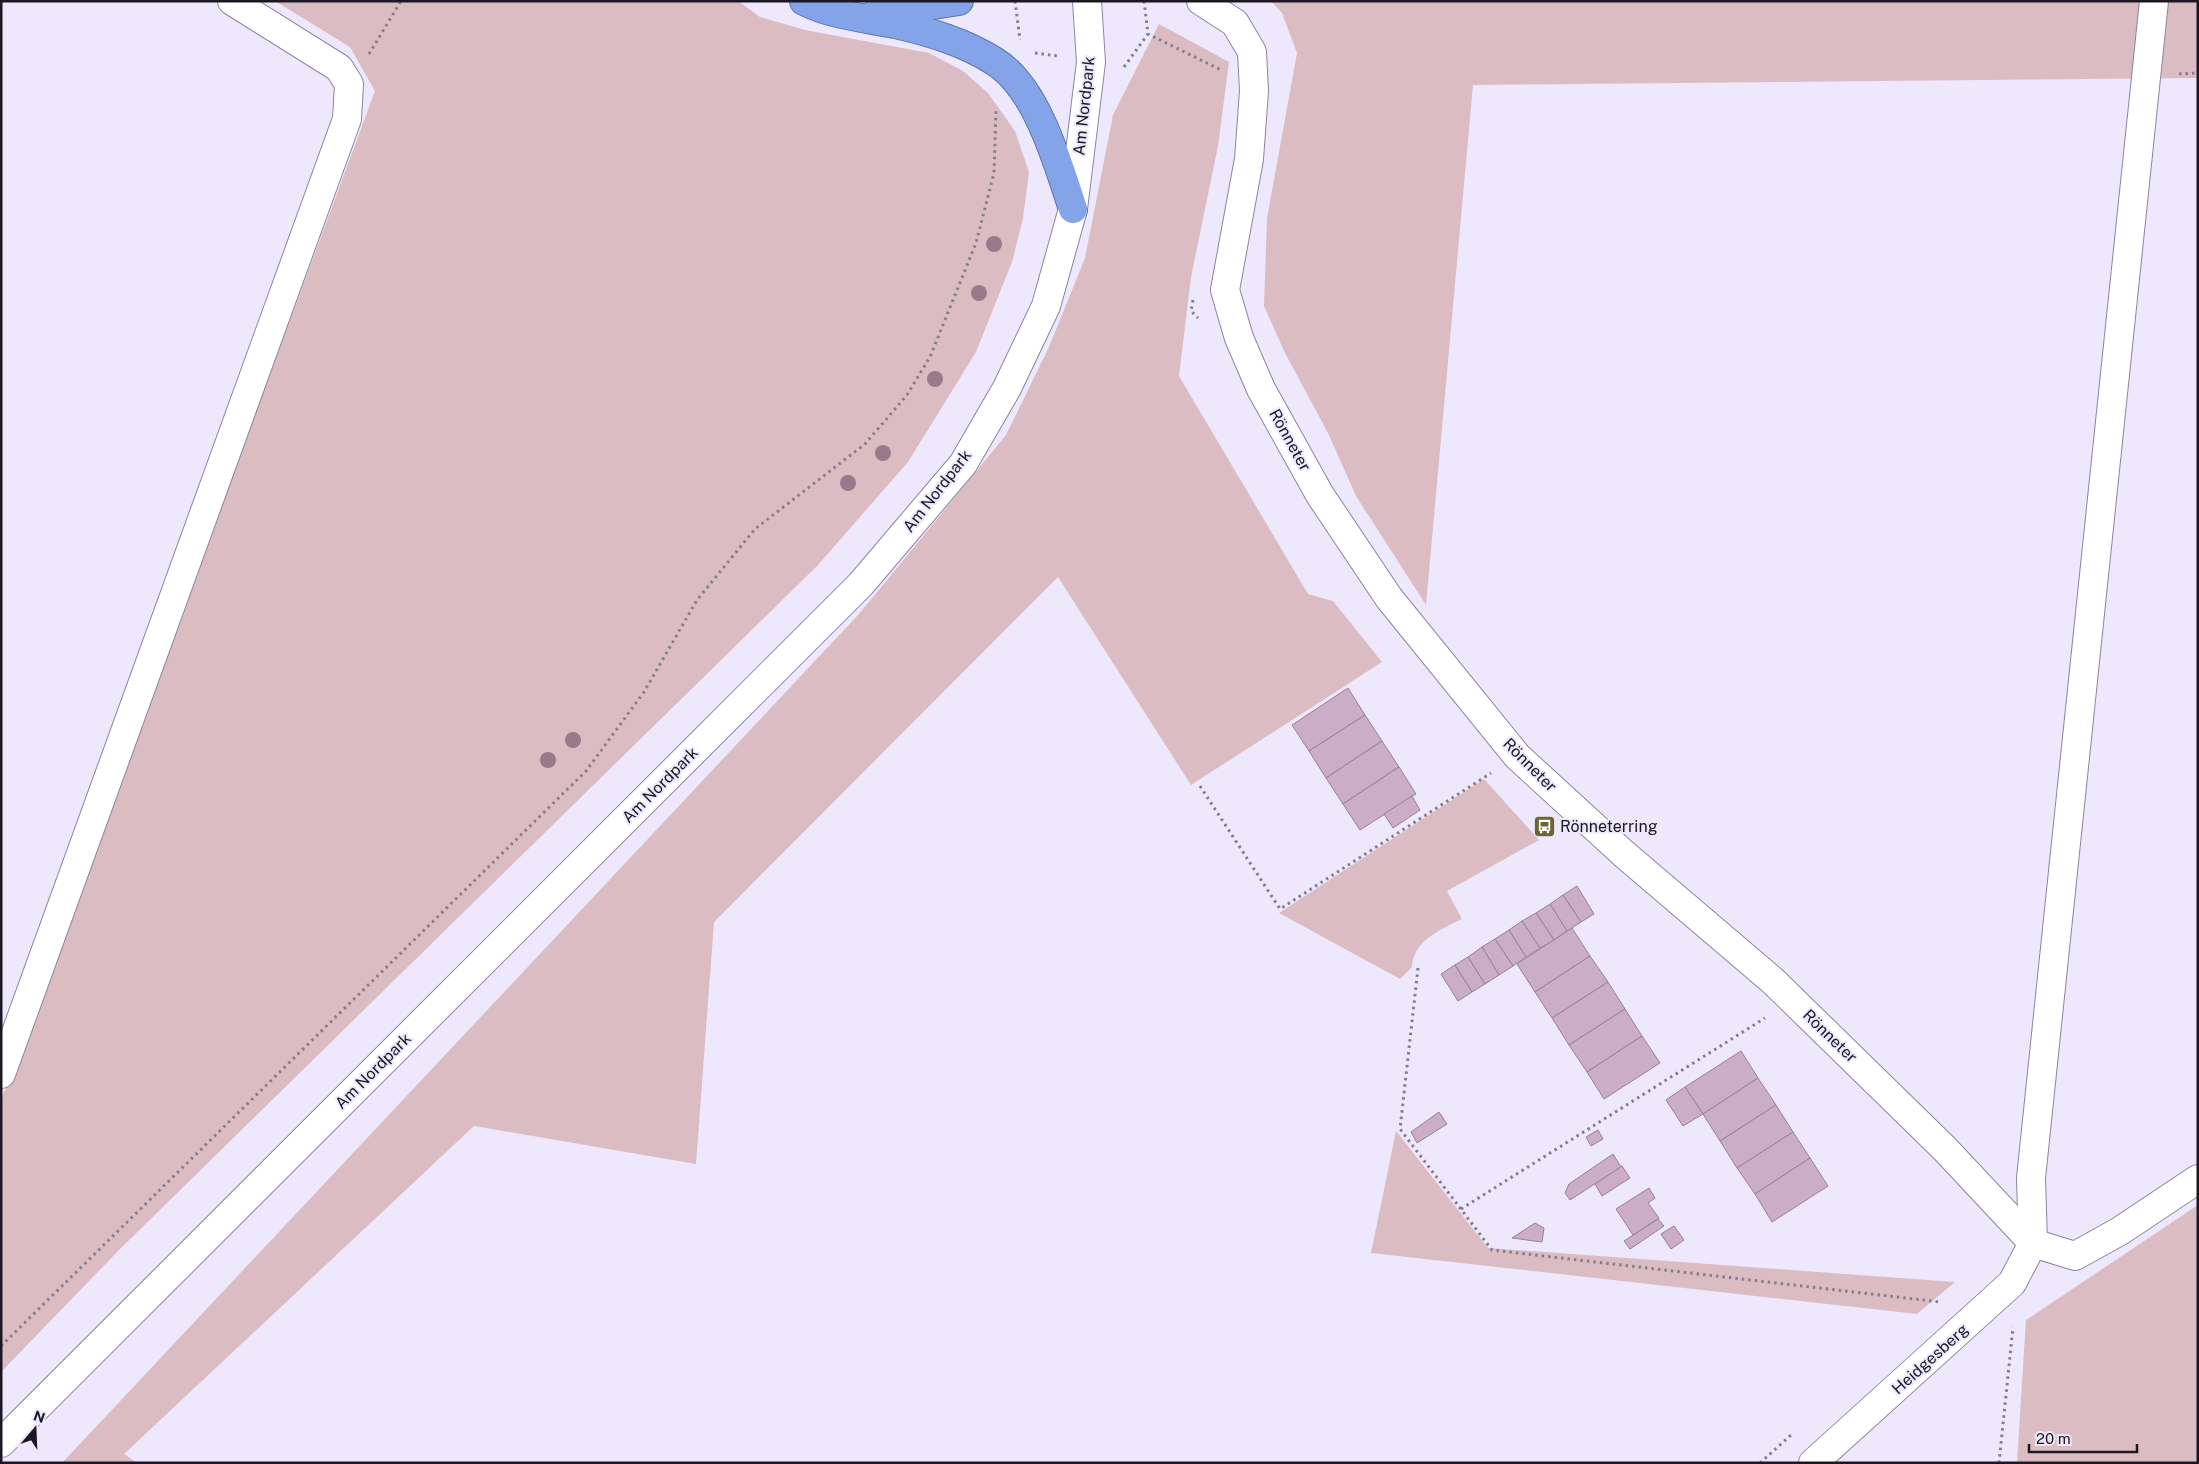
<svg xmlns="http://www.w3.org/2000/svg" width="2199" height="1464" viewBox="0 0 2199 1464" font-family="'Public Sans',sans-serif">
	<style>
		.green { fill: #dcbcc3 }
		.building { fill: #ccadc8; stroke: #988095 }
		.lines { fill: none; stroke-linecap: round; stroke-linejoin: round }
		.minor-casing { stroke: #8c84a0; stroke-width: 30 }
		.highway-casing { stroke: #5f73a4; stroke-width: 30 }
		.path { stroke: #827e8d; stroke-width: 3; stroke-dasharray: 2.5 4; stroke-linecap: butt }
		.minor { stroke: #fff; stroke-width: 28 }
		.highway { stroke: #84a4ea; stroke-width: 28 }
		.tree { fill: #997a8c }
		.labels { text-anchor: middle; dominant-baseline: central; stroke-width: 4; stroke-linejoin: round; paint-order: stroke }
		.street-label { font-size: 16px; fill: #1b1823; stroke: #ede8fb }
		.poi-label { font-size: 16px; fill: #1b1823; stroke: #ede8fb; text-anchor: start }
	</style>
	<rect width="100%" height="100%" fill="#ede8fb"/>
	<!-- green -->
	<g class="green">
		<path d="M275,1H738L760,17L805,30L929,53L963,71L988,93L1015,131L1029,172L1023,218L1012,262L976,352L908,462L818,565L120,1249L1,1372V1100L375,91L350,47Z"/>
		<path d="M1271,1H2198V78L1473,85L1426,605L1356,496L1328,433L1285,353L1264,306L1267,218L1297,53L1282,13Z"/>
		<path d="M1159,24L1229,62L1218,146L1191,277L1179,376L1308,594L1333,601L1382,662L1191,785L1058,577L714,922L696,1164L474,1126L124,1454L137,1463H62L859,614L1006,435L1049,347L1085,258L1113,115Z"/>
		<path d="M1484,779L1539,840L1447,891L1462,919C1442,929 1413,940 1412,967L1400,979L1279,913Z"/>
		<path d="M1396,1131L1488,1248L1955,1282L1917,1314L1371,1253Z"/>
		<path d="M2198,1205V1463H2017L2026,1320Z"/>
	</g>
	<!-- building -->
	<g class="building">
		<path d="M1348,688L1365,715L1309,751L1292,725Z"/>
		<path d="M1365,715L1382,741L1326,778L1309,751Z"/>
		<path d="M1382,741L1399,767L1343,804L1326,778Z"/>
		<path d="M1399,767L1416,794L1360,830L1343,804Z"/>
		<path d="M1412,796L1420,810L1393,828L1384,814Z"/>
		<path d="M1577,886L1594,914L1581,922L1563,895Z"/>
		<path d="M1563,895L1581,922L1567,931L1550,904Z"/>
		<path d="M1550,904L1567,931L1554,940L1536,913Z"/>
		<path d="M1536,913L1554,940L1540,948L1522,921Z"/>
		<path d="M1522,921L1540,948L1526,957L1509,930Z"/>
		<path d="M1572,928L1590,956L1535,992L1517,964Z"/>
		<path d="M1509,930L1526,957L1513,966L1495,939Z"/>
		<path d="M1495,939L1513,966L1499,975L1482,947Z"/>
		<path d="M1482,947L1499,975L1485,984L1468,957Z"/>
		<path d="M1590,956L1608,982L1552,1018L1535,992Z"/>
		<path d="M1468,957L1485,984L1472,992L1455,965Z"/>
		<path d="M1455,965L1472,992L1458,1001L1441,974Z"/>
		<path d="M1608,982L1625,1009L1569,1045L1552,1018Z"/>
		<path d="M1625,1009L1642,1036L1587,1072L1569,1045Z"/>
		<path d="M1642,1036L1660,1063L1604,1099L1587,1072Z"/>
		<path d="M1741,1051L1758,1078L1703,1114L1685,1087Z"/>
		<path d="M1758,1078L1776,1105L1720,1141L1703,1114Z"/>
		<path d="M1685,1087L1703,1114L1683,1126L1666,1100Z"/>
		<path d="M1776,1105L1793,1132L1737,1168L1720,1141Z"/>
		<path d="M1439,1112L1447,1124L1417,1143L1411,1132Z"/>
		<path d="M1598,1130L1603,1139L1591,1146L1586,1137Z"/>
		<path d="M1793,1132L1810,1158L1755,1194L1737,1168Z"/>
		<path d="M1613,1154L1621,1167L1570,1200L1565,1193L1569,1184Z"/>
		<path d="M1810,1158L1828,1186L1772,1222L1755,1194Z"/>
		<path d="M1622,1166L1630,1178L1602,1196L1595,1184Z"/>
		<path d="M1649,1188L1655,1198L1648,1203L1659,1218L1633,1235L1616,1209Z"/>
		<path d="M1658,1219L1664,1226L1630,1249L1624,1241Z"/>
		<path d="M1535,1223L1544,1228L1542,1242L1512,1238Z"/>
		<path d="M1674,1226L1684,1240L1671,1249L1661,1234Z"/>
	</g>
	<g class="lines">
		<defs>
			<g id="minor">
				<path d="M1201,1L1235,23L1252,52L1254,91L1249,159L1225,290L1239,338L1261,389L1320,495L1389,598L1517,756L1624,854L1773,981L1945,1149L2033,1243L2075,1256L2120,1231L2198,1179"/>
				<path d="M1,1074L347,119L349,84L339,68L232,1"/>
				<path d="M1,1443L861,584L963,464L1007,388L1046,306L1073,209L1091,62L1087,1"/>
				<path d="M1813,1463L2012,1283L2033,1243L2031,1178L2154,1"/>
			</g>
			<g id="highway">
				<path d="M804,1C831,15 865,18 895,24C930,32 964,42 994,61C1037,87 1058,164 1073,209"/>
				<path d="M875,14L959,1"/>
			</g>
		</defs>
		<!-- minor casing -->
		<use href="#minor" class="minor-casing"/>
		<!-- highway casing -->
		<use href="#highway" class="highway-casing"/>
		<!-- path -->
		<g class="path">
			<path d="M1015,1L1020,40"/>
			<path d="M1144,1L1148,34L1221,70"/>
			<path d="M1035,53L1058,56"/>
			<path d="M369,54L401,1"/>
			<path d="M1124,67L1148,34"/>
			<path d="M2179,74L2198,73"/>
			<path d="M1193,300L1191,311L1198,318"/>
			<path d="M1200,786L1280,909L1491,773"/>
			<path d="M1418,968L1400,1129L1492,1250L1941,1302"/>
			<path d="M1461,1209L1765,1018"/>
			<path d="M1,1346L586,771L644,692L697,600L755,529L865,444L907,395L930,357L976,243L994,173L996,110"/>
			<path d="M1760,1463L1791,1435"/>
			<path d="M1999,1463L2013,1327"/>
		</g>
		<!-- minor -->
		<use href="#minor" class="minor"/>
		<!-- highway -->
		<use href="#highway" class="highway"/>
	</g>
	<!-- trees -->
	<g class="tree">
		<circle cx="994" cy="244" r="8"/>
		<circle cx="979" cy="293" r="8"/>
		<circle cx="935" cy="379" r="8"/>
		<circle cx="883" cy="453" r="8"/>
		<circle cx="848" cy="483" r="8"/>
		<circle cx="573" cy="740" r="8"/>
		<circle cx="548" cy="760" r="8"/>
	</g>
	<!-- icons -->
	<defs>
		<symbol id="bus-square" viewBox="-11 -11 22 22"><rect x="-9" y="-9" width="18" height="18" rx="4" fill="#6d6431" stroke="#ede8fb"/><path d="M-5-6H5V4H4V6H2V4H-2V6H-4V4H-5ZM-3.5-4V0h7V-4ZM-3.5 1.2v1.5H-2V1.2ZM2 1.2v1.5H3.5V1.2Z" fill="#fff"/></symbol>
	</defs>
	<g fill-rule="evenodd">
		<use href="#bus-square" x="1532" y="814" width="25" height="25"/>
	</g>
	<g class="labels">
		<!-- street labels -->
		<g class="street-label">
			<text transform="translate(1084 106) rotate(-84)">Am Nordpark</text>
			<text transform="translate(1290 440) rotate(61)">Rönneter</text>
			<text transform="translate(937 491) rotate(-52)">Am Nordpark</text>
			<text transform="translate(1530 765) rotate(45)">Rönneter</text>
			<text transform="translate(660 785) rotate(-45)">Am Nordpark</text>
			<text transform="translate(1830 1036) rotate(44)">Rönneter</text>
			<text transform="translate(373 1071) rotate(-45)">Am Nordpark</text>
			<text transform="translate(1930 1359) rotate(-42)">Heidgesberg</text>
		</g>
		<!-- poi labels -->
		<g class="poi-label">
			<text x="1560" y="826">Rönneterring</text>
		</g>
	</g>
	<!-- border -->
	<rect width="2199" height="1464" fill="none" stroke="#1b1823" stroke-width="5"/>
	<!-- north arrow -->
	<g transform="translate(35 1429) rotate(19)" stroke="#ede8fb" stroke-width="4" paint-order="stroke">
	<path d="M0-4L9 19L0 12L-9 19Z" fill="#1b1823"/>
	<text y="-8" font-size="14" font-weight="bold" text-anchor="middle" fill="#1b1823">N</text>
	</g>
	<!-- scale -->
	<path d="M2029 1444v8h108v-8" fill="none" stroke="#1b1823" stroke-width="2.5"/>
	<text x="2036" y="1444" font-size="15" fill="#1b1823" stroke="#ede8fb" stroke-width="4" paint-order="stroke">20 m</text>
</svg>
